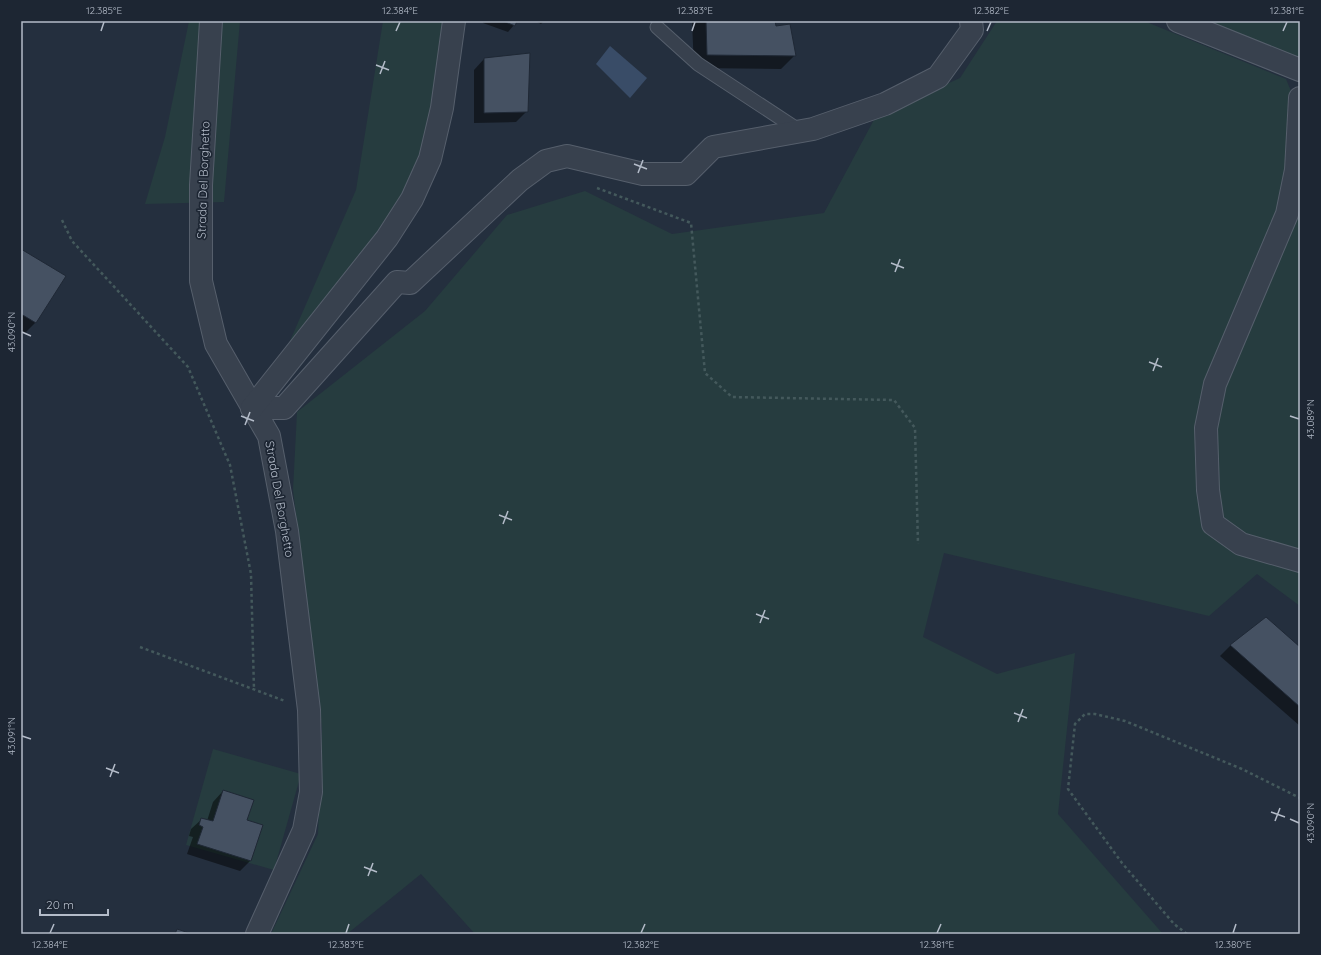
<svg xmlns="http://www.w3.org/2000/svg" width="1321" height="955" viewBox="0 0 1321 955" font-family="Quicksand,sans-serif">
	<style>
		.green { fill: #263c3f }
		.water { fill: #394c67 }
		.shadow { fill: #0007 }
		.building { fill: #455162; stroke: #1f2835 }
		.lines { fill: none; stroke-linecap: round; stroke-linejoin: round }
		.service-casing { stroke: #565f6c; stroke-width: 15 }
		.minor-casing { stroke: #565f6c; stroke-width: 24 }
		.path { stroke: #44595c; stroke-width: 2.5; stroke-dasharray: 3 3; stroke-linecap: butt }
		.service { stroke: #38414e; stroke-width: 13 }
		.minor { stroke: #38414e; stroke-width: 22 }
		.ticks { fill: none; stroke: #b4bcc9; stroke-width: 1.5 }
		.labels { text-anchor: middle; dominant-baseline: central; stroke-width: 3.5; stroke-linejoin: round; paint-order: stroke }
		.street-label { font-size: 12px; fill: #b4bcc9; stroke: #1d2633 }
		.neatline { fill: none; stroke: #b4bcc9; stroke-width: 1.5 }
		.ticks-label { font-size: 10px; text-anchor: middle; fill: #b4bcc9 }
	</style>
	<rect width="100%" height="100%" fill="#242f3e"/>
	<!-- green -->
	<g class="green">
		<path d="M189,21H240L224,202L145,204L165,137Z"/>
		<path d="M383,21H454L430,159L272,382L356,190Z"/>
		<path d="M997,21H1144L1286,79L1300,113V606L1257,574L1209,616L944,553L923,637L997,674L1075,653L1058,814L1163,934H475L421,874L347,934H271L318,834L322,728L293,490L297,412L425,311L507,215L585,191L672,234L824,213L876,116L960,78Z"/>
		<path d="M1193,21H1300V61Z"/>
		<path d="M213,749L301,774L274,870L186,845Z"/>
	</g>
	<!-- water -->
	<path class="water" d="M610,46L647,78L630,98L596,64Z"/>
	<!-- shadow -->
	<g class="shadow">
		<path d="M483,21H516L514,25L508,32L483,23Z"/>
		<path d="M535,21H544L541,24Z"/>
		<path d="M692,21H774L775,27L794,56L781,69L694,68Z"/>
		<path d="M484,59L527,111L516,122L474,123V70Z"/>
		<path d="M21,250L64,276L35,323L25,333L21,330Z"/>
		<path d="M1266,618L1300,648V726L1220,656L1230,646Z"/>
		<path d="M223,791L246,821L250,861L240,871L187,854L193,837L189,836L191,829L202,819L207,821L213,802Z"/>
	</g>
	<!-- building -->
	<g class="building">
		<path d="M503,21H517L515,26Z"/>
		<path d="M706,21H775L776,26L790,24L796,56L707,55Z"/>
		<path d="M530,53L528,112L484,113V58Z"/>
		<path d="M21,249L66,276L36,323L21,314Z"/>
		<path d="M1266,617L1300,647V707L1230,645Z"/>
		<path d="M223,790L254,800L247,820L263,825L251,861L197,844L203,827L199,825L201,818L213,821Z"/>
		<path d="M177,929L192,934H175Z"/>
	</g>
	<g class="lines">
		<defs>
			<path id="service" d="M657,27L698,64L800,131"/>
			<g id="minor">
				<path d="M211,21L201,185V281L216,344L269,436L287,531L309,710L311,792L304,830L257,934"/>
				<path d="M1178,21L1300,70"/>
				<path d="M1300,98L1296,170L1287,214L1215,384L1206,428L1208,490L1213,524L1241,544L1300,561"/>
				<path d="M252,408H284L397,282L410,283L520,180L546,161L567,156L643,174H686L713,147L813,129L885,104L938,77L972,30L971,21"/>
				<path d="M252,408L387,238L412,199L430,159L442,108L454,21"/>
			</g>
		</defs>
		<!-- service casing -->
		<use href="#service" class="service-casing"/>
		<!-- minor casing -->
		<use href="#minor" class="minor-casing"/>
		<!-- path -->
		<g class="path">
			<path d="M597,188L691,223L705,373L732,397L894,400L915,428L918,544"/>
			<path d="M62,220L72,241L188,367L230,465L251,574L254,690"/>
			<path d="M140,647L285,701"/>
			<path d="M1187,934L1174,924L1122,863L1068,789L1075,724L1085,714H1095L1125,721L1242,769L1300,798"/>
		</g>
		<!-- service -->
		<use href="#service" class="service"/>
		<!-- minor -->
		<use href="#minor" class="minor"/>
	</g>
	<!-- ticks -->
	<path class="ticks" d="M101,31L104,22M396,31L400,22M692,31L695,22M987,31L991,22M1283,31L1287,22M376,65L389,70M380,74L385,61M634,164L647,169M638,173L643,160M891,263L904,268M895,272L900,259M22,332L31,336M1149,362L1162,367M1153,371L1158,358M241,416L254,421M1290,416L1299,419M245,425L250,412M499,515L512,520M503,524L508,511M756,614L769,619M760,623L765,610M1014,713L1027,718M1018,722L1023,709M22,736L31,739M106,768L119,773M110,777L115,764M1271,812L1285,817M1290,819L1299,823M1275,821L1280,808M364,867L377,872M368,876L373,863M50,933L54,924M346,933L349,924M641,933L645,924M937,933L941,924M1233,933L1236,924"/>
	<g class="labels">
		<!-- street labels -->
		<g class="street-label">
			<text transform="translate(203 180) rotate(-88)">Strada Del Borghetto</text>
			<text transform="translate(280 499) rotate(80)">Strada Del Borghetto</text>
		</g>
	</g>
	<!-- border -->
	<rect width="1321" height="955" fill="none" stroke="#1d2633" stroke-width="44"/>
	<!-- scale -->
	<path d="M40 909v6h68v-6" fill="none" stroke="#b4bcc9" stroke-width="2"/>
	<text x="46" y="909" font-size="12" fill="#b4bcc9" stroke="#1d2633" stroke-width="3" paint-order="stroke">20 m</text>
	<rect x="22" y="22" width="1277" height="911" class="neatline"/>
	<g class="ticks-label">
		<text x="104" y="14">12.385°E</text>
		<text x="400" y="14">12.384°E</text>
		<text x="695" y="14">12.383°E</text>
		<text x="991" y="14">12.382°E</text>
		<text x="1287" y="14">12.381°E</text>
		<text transform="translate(11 332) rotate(-90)" y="4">43.090°N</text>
		<text transform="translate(1310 419) rotate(-90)" y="4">43.089°N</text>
		<text transform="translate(11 736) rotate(-90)" y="4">43.091°N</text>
		<text transform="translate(1310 823) rotate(-90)" y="4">43.090°N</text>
		<text x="50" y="948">12.384°E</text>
		<text x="346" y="948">12.383°E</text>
		<text x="641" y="948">12.382°E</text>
		<text x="937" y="948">12.381°E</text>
		<text x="1233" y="948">12.380°E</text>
	</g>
</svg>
